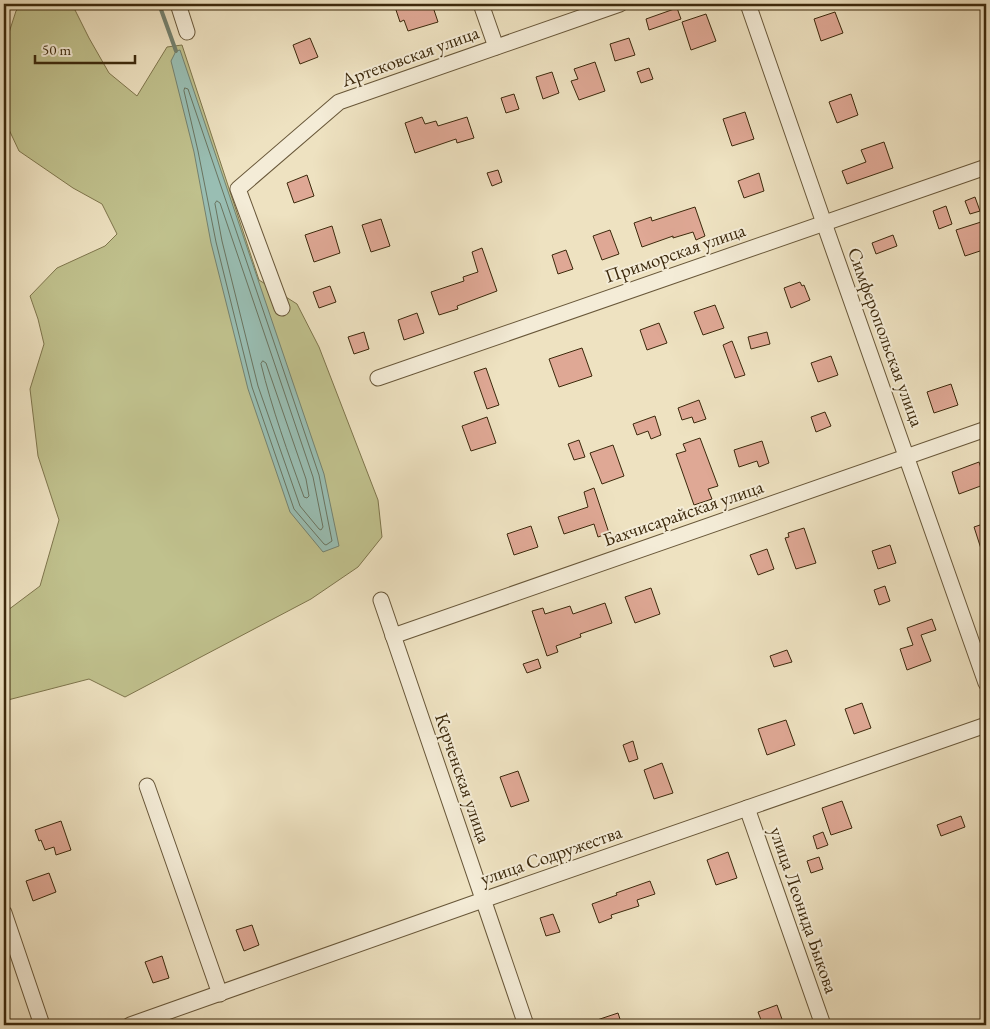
<svg xmlns="http://www.w3.org/2000/svg" width="990" height="1029" viewBox="0 0 990 1029" font-family="'EB Garamond',serif">
	<style>
		.green { fill: #c0c18d; stroke: #7e754c }
		.water { fill: #99beb3; stroke: #748270 }
		.lines { fill: none; stroke-linecap: round; stroke-linejoin: round }
		.shore { stroke: #6a7460; stroke-width: 1 }
		.stream { stroke: #748270; stroke-width: 4 }
		.building { fill: #dfa895; stroke: #3c290c }
		.minor-casing { stroke: #685739; stroke-width: 17 }
		.minor { stroke: #f4ecd7; stroke-width: 15 }
		.labels { text-anchor: middle; dominant-baseline: central; stroke-width: 4; stroke-linejoin: round; paint-order: stroke }
		.street-label { font-size: 19px; fill: #3c290c; stroke: #f4ecd7 }
	</style>
	<rect width="100%" height="100%" fill="#eee2c1"/>
	<filter id="stains"><feTurbulence type="fractalNoise" baseFrequency=".004" numOctaves="4"/><feColorMatrix values="0 0 0 0 .2 0 0 0 0 .09 0 0 0 0 .02 0 0 0 .5 -.17"/></filter>
	<radialGradient id="worn" r=".72"><stop offset=".6" stop-color="#630" stop-opacity="0"/><stop offset="1" stop-color="#630" stop-opacity=".3"/></radialGradient>
	<!-- green -->
	<path class="green" d="M23,4H72L89,38L109,73L137,96L167,47L182,45L259,280L297,304L319,347L378,500L382,537L358,567L311,599L125,697L89,679L4,701V613L40,586L59,520L38,456L30,389L44,344L38,319L30,296L57,268L105,246L117,234L102,204L73,188L19,151L4,119V48L16,11Z"/>
	<!-- water -->
	<path class="water" d="M180,50L324,474L339,546L323,552L290,512L248,389L211,243L194,152L171,61L176,51Z"/>
	<g class="lines">
		<!-- shore -->
		<g class="shore">
			<path d="M185,88L188,89L319,475L332,541L326,545L324,544L294,509L252,387L216,242L198,151L184,91Z"/>
			<path d="M217,201L220,203L313,477L323,527L321,530L319,529L300,506L258,386L222,241L215,204Z"/>
			<path d="M263,361L266,363L306,479L309,496L307,498L304,497C288,453 272,409 261,364Z"/>
		</g>
		<!-- stream -->
		<path class="stream" d="M159,4L176,51"/>
	</g>
	<!-- building -->
	<g class="building">
		<path d="M394,4H432L438,22L408,31L404,20L400,22Z"/>
		<path d="M677,8L681,19L649,30L646,19Z"/>
		<path d="M835,12L843,33L821,41L814,19Z"/>
		<path d="M706,14L716,41L691,50L682,22Z"/>
		<path d="M310,38L318,57L300,64L293,45Z"/>
		<path d="M629,38L635,55L615,61L610,44Z"/>
		<path d="M595,62L605,91L579,100L571,81L578,79L574,69Z"/>
		<path d="M649,68L653,79L641,83L637,72Z"/>
		<path d="M552,72L559,93L543,99L536,77Z"/>
		<path d="M514,94L519,109L506,113L501,98Z"/>
		<path d="M851,94L858,115L837,123L829,102Z"/>
		<path d="M745,112L754,139L732,146L723,119Z"/>
		<path d="M422,117L425,124L436,121L438,126L467,117L474,138L457,143L456,139L415,153L405,123Z"/>
		<path d="M884,142L893,168L847,184L842,171L866,162L861,150Z"/>
		<path d="M498,170L502,182L492,186L487,173Z"/>
		<path d="M759,173L764,191L744,198L738,181Z"/>
		<path d="M307,175L314,196L294,203L287,183Z"/>
		<path d="M975,197L980,211L970,214L965,201Z"/>
		<path d="M946,206L952,224L939,229L933,211Z"/>
		<path d="M695,207L705,236L696,240L693,232L673,238V236L642,247L634,223L651,217L652,221Z"/>
		<path d="M381,219L390,246L371,252L362,225Z"/>
		<path d="M981,222L986,238V249L965,256L956,230Z"/>
		<path d="M332,226L340,253L314,262L305,235Z"/>
		<path d="M610,230L619,254L602,260L593,236Z"/>
		<path d="M893,235L897,246L876,254L872,243Z"/>
		<path d="M482,248L497,291L457,306L458,309L439,315L431,292L464,281L463,277L478,272L472,252Z"/>
		<path d="M566,250L573,269L558,274L552,255Z"/>
		<path d="M800,282L802,286L804,285L810,300L791,308L784,288Z"/>
		<path d="M330,286L336,302L319,308L313,292Z"/>
		<path d="M715,305L724,328L703,335L694,312Z"/>
		<path d="M417,313L424,333L404,340L398,320Z"/>
		<path d="M659,323L667,343L647,350L640,330Z"/>
		<path d="M364,332L369,349L354,354L348,337Z"/>
		<path d="M767,332L770,344L751,349L748,337Z"/>
		<path d="M732,341L745,375L735,378L723,345Z"/>
		<path d="M582,348L592,376L559,387L549,359Z"/>
		<path d="M831,356L838,375L818,382L811,363Z"/>
		<path d="M486,368L499,405L487,409L474,372Z"/>
		<path d="M951,384L958,405L934,413L927,392Z"/>
		<path d="M699,400L706,419L694,423L692,417L682,420L678,408Z"/>
		<path d="M825,412L831,426L816,432L811,417Z"/>
		<path d="M655,416L661,435L651,439L648,431L637,435L633,424Z"/>
		<path d="M487,417L496,443L471,451L462,426Z"/>
		<path d="M700,438L718,486L708,489L712,499L694,505L676,454L686,451L683,444Z"/>
		<path d="M579,440L585,457L574,460L568,444Z"/>
		<path d="M762,441L769,463L759,467L757,461L739,467L734,450Z"/>
		<path d="M613,445L624,476L602,484L590,453Z"/>
		<path d="M979,462L986,484L959,494L952,472Z"/>
		<path d="M594,488L609,533L598,537L594,524L564,534L558,517L588,507L584,492Z"/>
		<path d="M986,523V558H984L974,527Z"/>
		<path d="M531,526L538,547L514,555L507,534Z"/>
		<path d="M804,528L816,563L796,569L785,538L789,537L788,533Z"/>
		<path d="M890,545L896,563L878,569L872,551Z"/>
		<path d="M767,549L774,569L758,575L750,555Z"/>
		<path d="M885,586L890,601L879,605L874,590Z"/>
		<path d="M651,588L660,614L635,623L625,597Z"/>
		<path d="M605,603L612,623L580,634L581,637L556,646L558,652L547,656L532,611L543,608L545,614L570,606L573,614Z"/>
		<path d="M932,619L936,630L921,635L931,661L907,670L900,649L913,645L907,628Z"/>
		<path d="M787,650L792,662L774,667L770,656Z"/>
		<path d="M538,659L541,668L527,673L523,664Z"/>
		<path d="M862,703L871,728L854,734L845,709Z"/>
		<path d="M786,720L795,745L767,755L758,729Z"/>
		<path d="M633,741L638,759L629,762L623,745Z"/>
		<path d="M662,763L673,793L654,799L644,770Z"/>
		<path d="M518,771L529,801L511,807L500,777Z"/>
		<path d="M842,801L852,828L831,835L822,808Z"/>
		<path d="M961,816L965,827L941,836L937,825Z"/>
		<path d="M61,821L71,850L56,855L54,847L45,850L41,840L39,841L35,830Z"/>
		<path d="M823,832L828,845L817,849L813,836Z"/>
		<path d="M728,852L737,878L716,885L707,860Z"/>
		<path d="M819,857L823,869L811,873L807,861Z"/>
		<path d="M49,873L56,892L33,901L26,881Z"/>
		<path d="M650,881L655,894L637,900L639,906L611,915L612,918L599,923L592,904L617,895L616,893Z"/>
		<path d="M553,914L560,932L546,936L540,918Z"/>
		<path d="M252,925L259,945L244,951L236,930Z"/>
		<path d="M162,956L169,978L153,983L145,962Z"/>
		<path d="M777,1005L783,1022L773,1025H763L758,1012Z"/>
		<path d="M618,1013L622,1025H589L588,1023Z"/>
	</g>
	<g class="lines">
		<defs>
			<g id="minor">
				<path d="M178,4L187,32"/>
				<path d="M481,4L496,47"/>
				<path d="M748,4L824,223L986,683"/>
				<path d="M282,308L238,189L339,102L620,4"/>
				<path d="M378,378L986,167"/>
				<path d="M381,600L526,1025"/>
				<path d="M393,636L986,429"/>
				<path d="M147,786L220,994"/>
				<path d="M747,808L823,1025"/>
				<path d="M4,913L42,1025"/>
				<path d="M130,1025L483,900L986,725"/>
			</g>
		</defs>
		<!-- minor casing -->
		<use href="#minor" class="minor-casing"/>
		<!-- minor -->
		<use href="#minor" class="minor"/>
	</g>
	<g class="labels">
		<!-- street labels -->
		<g class="street-label">
			<text transform="translate(410 56) rotate(-20)">Артековская улица</text>
			<text transform="translate(675 253) rotate(-19)">Приморская улица</text>
			<text transform="translate(886 337) rotate(70)">Симферопольская улица</text>
			<text transform="translate(683 513) rotate(-19)">Бахчисарайская улица</text>
			<text transform="translate(463 778) rotate(71)">Керченская улица</text>
			<text transform="translate(551 855) rotate(-19)">улица Содружества</text>
			<text transform="translate(804 910) rotate(71)">улица Леонида Быкова</text>
		</g>
	</g>
	<!-- margin -->
	<rect width="990" height="1029" fill="none" stroke="#eee2c1" stroke-width="20"/>
	<rect x="5" y="5" width="980" height="1019" fill="none" stroke="#3c290c" stroke-width="2.5"/>
	<rect x="10" y="10" width="970" height="1009" fill="none" stroke="#3c290c"/>
	<!-- scale -->
	<path d="M35 55v8h100v-8" fill="none" stroke="#3c290c" stroke-width="2.5"/>
	<text x="42" y="55" font-size="15" fill="#3c290c" stroke="#f4ecd7" stroke-width="4" paint-order="stroke">50 m</text>
	<rect width="100%" height="100%" filter="url(#stains)"/>
	<rect width="100%" height="100%" fill="url(#worn)"/>
</svg>
